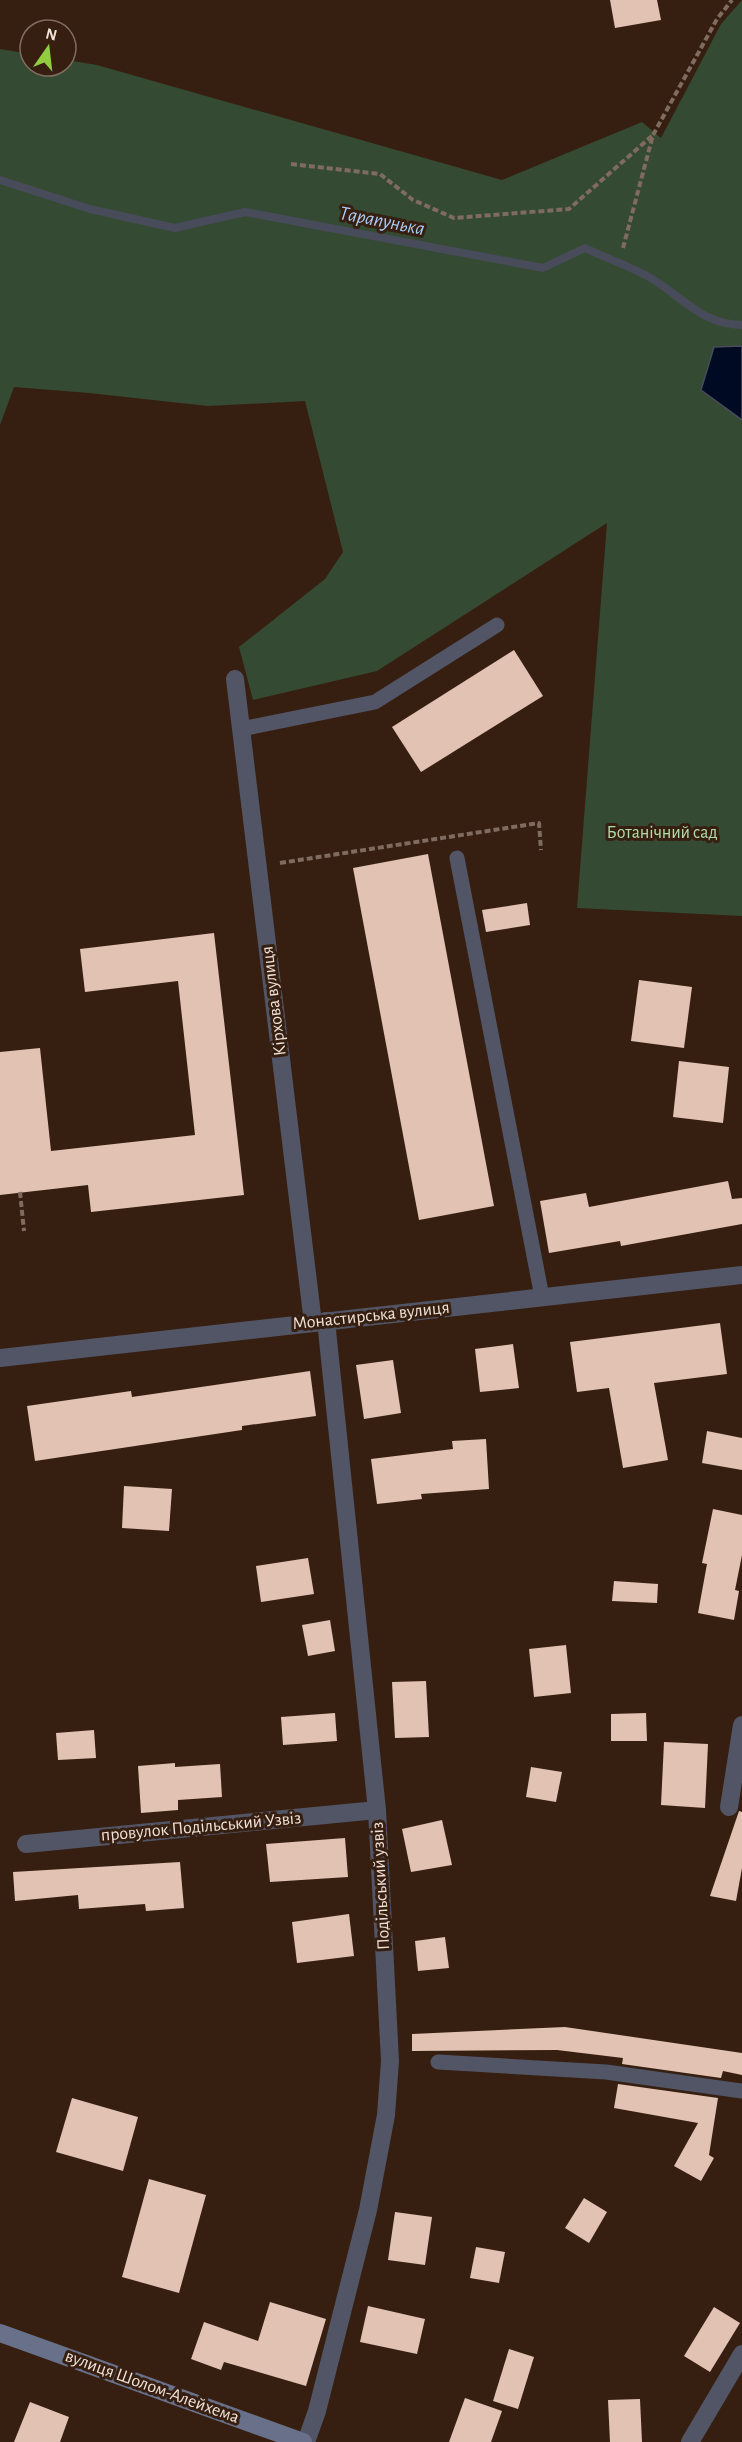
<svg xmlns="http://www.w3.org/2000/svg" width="742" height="2442" viewBox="0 0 742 2442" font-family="'Alegreya Sans',sans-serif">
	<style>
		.green { fill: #354a32 }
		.water { fill: #000b23; stroke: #484b59; stroke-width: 1.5 }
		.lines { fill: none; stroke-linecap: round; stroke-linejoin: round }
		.stream { stroke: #484b59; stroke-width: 8 }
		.building { fill: #e2c2b2 }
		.path { stroke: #7f6b5f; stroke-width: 4; stroke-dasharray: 6 3; stroke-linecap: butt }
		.service { stroke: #515565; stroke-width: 15 }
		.minor { stroke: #515565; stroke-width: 18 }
		.tertiary { stroke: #515565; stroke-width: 18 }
		.secondary { stroke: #697089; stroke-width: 18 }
		.labels { text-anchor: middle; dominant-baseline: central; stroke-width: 6; stroke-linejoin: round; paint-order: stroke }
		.park-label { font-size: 18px; fill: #afdea9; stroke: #361f11 }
		.street-label { font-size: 18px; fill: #f0e1d8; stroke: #361f11 }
		.water-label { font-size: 20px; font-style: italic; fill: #abcdf7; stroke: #361f11 }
	</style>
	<rect width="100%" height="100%" fill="#361f11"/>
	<!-- green -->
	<path class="green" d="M742,0V916L577,908L607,523L377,671L253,700L239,647L325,579L343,552L305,401L208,406L89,393L14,387L0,425V49L30,54V66H66V60L97,65L502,180L642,122L661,138L721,24Z"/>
	<!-- water -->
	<path class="water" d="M742,346V420L701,390L714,347Z"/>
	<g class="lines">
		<!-- stream -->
		<path class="stream" d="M0,180L90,209L175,228L245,212L543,268L585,248C606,258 629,266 649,277C682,296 700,324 742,325"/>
	</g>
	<!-- building -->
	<g class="building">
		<path d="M610,0H657L661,20L615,28Z"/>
		<path d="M514,650L543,696L421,772L392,727Z"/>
		<path d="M428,854L494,1206L419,1220L353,868Z"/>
		<path d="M527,903L530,925L486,932L482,910Z"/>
		<path d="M214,933L244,1195L91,1212L88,1185L0,1195V1052L40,1048L51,1151L195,1135L178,981L85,992L80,949Z"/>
		<path d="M639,980L692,987L684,1048L631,1041Z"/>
		<path d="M679,1061L729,1067L723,1123L673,1117Z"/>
		<path d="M728,1181L732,1199L742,1198V1224L621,1246L620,1241L549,1253L540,1201L586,1193L589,1207Z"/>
		<path d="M720,1323L727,1374L654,1383L668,1460L623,1468L609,1388L577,1392L570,1342Z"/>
		<path d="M513,1344L519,1388L480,1392L475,1349Z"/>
		<path d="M393,1360L401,1413L364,1419L356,1365Z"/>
		<path d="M310,1371L316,1416L242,1426V1430L35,1461L27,1406L131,1391L132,1397Z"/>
		<path d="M707,1431L742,1438V1470L702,1463Z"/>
		<path d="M486,1439L489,1489L421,1494L422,1499L377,1504L371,1459L453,1449L452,1441Z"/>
		<path d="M124,1486L172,1489L169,1531L122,1528Z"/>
		<path d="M713,1509L742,1515V1555L735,1590L739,1591L734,1620L698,1613L707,1564L702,1563Z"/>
		<path d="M308,1558L314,1594L261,1602L256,1566Z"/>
		<path d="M614,1581L658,1584L657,1603L612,1601Z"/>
		<path d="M330,1620L335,1651L308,1656L302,1625Z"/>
		<path d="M566,1645L571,1693L534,1697L529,1649Z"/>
		<path d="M426,1681L429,1737L395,1738L392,1682Z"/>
		<path d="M335,1713L337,1741L283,1745L281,1717Z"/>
		<path d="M646,1713L647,1741H611V1714Z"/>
		<path d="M94,1730L96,1758L58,1760L56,1733Z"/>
		<path d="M664,1742L708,1744L705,1808L661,1805Z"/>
		<path d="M175,1763V1767L220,1764L222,1797L178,1800V1810L141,1813L138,1766Z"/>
		<path d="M531,1767L562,1772L556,1802L526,1797Z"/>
		<path d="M739,1811L742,1812V1868L736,1901L710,1896Z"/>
		<path d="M442,1820L452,1865L411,1872L402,1829Z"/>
		<path d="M345,1838L348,1877L270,1882L266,1844Z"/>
		<path d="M180,1862L184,1908L146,1911L145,1904L79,1909L78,1895L15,1901L13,1872Z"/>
		<path d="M349,1914L354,1956L297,1963L292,1922Z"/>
		<path d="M445,1937L449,1968L418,1971L415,1941Z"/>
		<path d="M565,2027L742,2053V2075L723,2071L721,2078L622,2064L623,2058L557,2050L412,2051V2034Z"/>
		<path d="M618,2084L718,2098L709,2155L714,2158L701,2181L674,2166L698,2123L614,2108Z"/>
		<path d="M72,2098L138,2117L123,2171L56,2152Z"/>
		<path d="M149,2179L206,2195L179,2293L122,2277Z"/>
		<path d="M584,2198L607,2212L589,2243L565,2228Z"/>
		<path d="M395,2212L432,2217L425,2265L388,2260Z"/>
		<path d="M476,2247L505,2252L499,2283L470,2278Z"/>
		<path d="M270,2302L326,2319L306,2386L224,2362L221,2370L191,2359L204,2322L258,2341Z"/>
		<path d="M368,2306L425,2319L417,2354L360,2342Z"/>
		<path d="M714,2307L740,2323L710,2372L684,2356Z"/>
		<path d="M509,2349L534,2357L518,2409L493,2401Z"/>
		<path d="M465,2398L502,2411L491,2442H449Z"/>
		<path d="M640,2399L642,2442H610L608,2400Z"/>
		<path d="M30,2402L69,2417L60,2442H14Z"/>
	</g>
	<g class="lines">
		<!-- path -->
		<g class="path">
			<path d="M291,164L380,174L413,200L454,218L569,209L653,135"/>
			<path d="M623,248L653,135L717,19L732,0"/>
			<path d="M280,863L539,823L541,850"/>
			<path d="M20,1192L24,1231"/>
		</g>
		<!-- service -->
		<g class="service">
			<path d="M241,729L375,702L497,625"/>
			<path d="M457,858L542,1297"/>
			<path d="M438,2062L606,2072L742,2091"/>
		</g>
		<!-- minor -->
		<g class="minor">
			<path d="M235,679L313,1323"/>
			<path d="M729,1807L742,1725"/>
			<path d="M26,1844L377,1810"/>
			<path d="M306,2442L317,2411L368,2210L386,2115L390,2061L377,1810L326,1321"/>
			<path d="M690,2442L742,2354"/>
		</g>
		<!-- tertiary -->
		<path class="tertiary" d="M0,1358L742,1275"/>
		<!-- secondary -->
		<path class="secondary" d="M0,2333L303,2442"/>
	</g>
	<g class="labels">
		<!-- park labels -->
		<g class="park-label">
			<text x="662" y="833">Ботанічний сад</text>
		</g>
		<!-- street labels -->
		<g class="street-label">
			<text transform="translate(274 1001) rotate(-97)">Кірхова вулиця</text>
			<text transform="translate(371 1316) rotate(-6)">Монастирська вулиця</text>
			<text transform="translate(201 1827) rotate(-5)">провулок Подільський Узвіз</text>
			<text transform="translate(381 1886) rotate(-93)">Подільський узвіз</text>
			<text transform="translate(152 2387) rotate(20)">вулиця Шолом-Алейхема</text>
		</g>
		<!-- water labels -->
		<g class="water-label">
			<text transform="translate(382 221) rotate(11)">Тарапунька</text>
		</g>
	</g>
	<!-- north arrow -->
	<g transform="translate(48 48) rotate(14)"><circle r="28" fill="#361f11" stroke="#806d61" stroke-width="1.5"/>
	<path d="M0-4.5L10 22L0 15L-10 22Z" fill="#92cd3f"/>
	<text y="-9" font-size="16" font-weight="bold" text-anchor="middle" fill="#f0e1d8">N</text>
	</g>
</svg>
